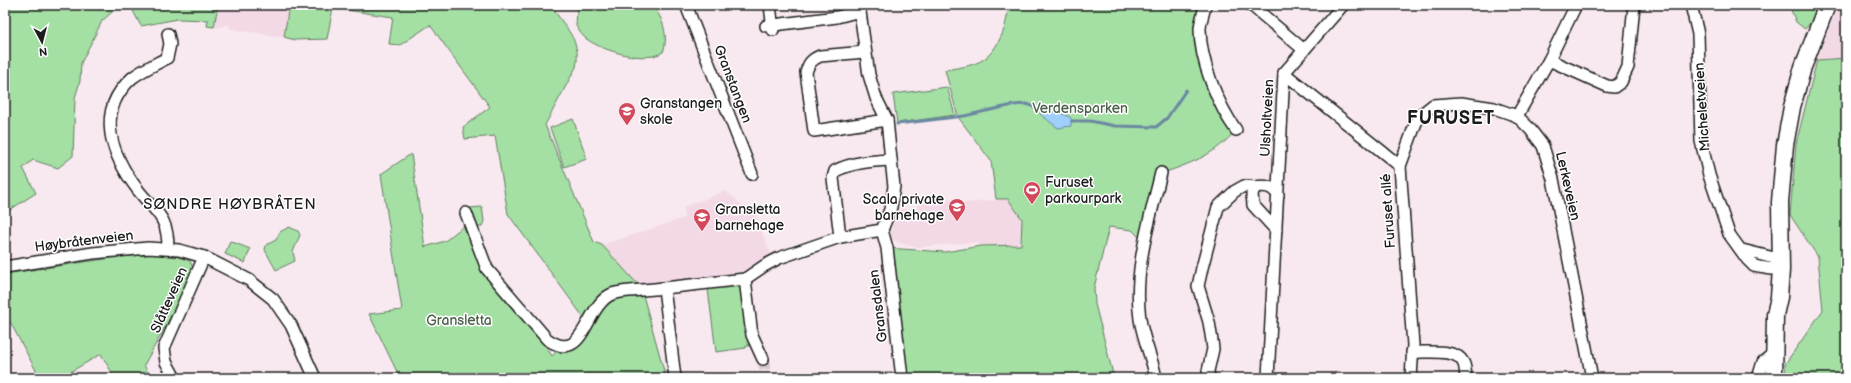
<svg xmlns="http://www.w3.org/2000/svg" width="1851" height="383" viewBox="0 0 1851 383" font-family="'Balsamiq Sans',sans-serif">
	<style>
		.built { fill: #f3d8e5 }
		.green { fill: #a4dfa4; stroke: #607e60 }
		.water { fill: #9ed0fb; stroke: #6a88a2 }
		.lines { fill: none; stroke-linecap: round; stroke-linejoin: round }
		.stream { stroke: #6a88a2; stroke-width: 3 }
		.street-tunnel { stroke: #d7c9d0; stroke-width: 11; stroke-dasharray: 11 5.5; stroke-linecap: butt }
		.street-casing { stroke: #1c1c1c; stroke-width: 14 }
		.secondary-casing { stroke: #1c1c1c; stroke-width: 19 }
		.street { stroke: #fff; stroke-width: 11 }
		.secondary { stroke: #fff; stroke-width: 16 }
		.labels { text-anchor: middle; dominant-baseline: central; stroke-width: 3; stroke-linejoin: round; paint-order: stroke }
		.street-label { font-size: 14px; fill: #1c1c1c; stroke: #fff }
		.poi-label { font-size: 14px; fill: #1c1c1c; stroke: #fff; text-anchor: start }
		.park-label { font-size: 14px; fill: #4c604c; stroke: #fff }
		.neighbourhood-label { font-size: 15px; letter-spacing: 1px; fill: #1c1c1c; stroke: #fff }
		.district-label { font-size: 18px; font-weight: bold; letter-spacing: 1px; fill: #1c1c1c; stroke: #fff }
	</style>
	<rect width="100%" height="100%" fill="#f8e8f0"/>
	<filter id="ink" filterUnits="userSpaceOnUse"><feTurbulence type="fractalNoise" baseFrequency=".025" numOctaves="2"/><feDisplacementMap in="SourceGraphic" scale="8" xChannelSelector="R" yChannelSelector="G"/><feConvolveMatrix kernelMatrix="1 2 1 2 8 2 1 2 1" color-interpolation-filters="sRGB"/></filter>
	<g filter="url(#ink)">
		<!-- built -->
		<g class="built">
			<path d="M218,5H289L284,37L231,29L228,24L220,27H214Z"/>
			<path d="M1819,5H1846V57L1817,60L1836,11Z"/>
			<path d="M726,191L745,208L751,206L772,257L740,277L641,288L602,245L684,218V207Z"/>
			<path d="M953,199L954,204L1008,199L1022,219L1021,245L981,246L977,242L918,247L905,245L890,238L894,217L901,208L919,215L917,204Z"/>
		</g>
		<!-- green -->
		<g class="green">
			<path d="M5,5H120L102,21L81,63L80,81L75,98L73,156L58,168L33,160L23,168L36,193L5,213Z"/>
			<path d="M130,5H218L214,27L207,26L208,20L177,19L141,26Z"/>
			<path d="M289,5L552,6C564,28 582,39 576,67L545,125L594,242L602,245L641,288L666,378H400L369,314L402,310L381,174L411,154L425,247L445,241L466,224L552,356L587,322L508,214L495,136L465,139L463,127L490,107L430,25L400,45L389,44L393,17L333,8L327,39L295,40L284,37Z"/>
			<path d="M583,5H652C663,17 669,37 663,52C646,64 604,51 588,40C583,37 579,31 576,26L577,10Z"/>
			<path d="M1011,5H1199L1195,27L1203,74L1215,102L1236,130C1216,154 1194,162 1166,172L1145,243L1132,230L1109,227L1094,288L1095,304L1114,378H902L887,248L945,252L981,246L1021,245L1022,219L1008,199H996L991,161L958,117L945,70C975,65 990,64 1003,32C1007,23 1006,14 1011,5Z"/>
			<path d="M1789,5H1816L1813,20L1805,29L1796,22Z"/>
			<path d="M1846,58V378H1786L1785,364L1823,310L1818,257L1790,215L1796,144L1817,60Z"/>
			<path d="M947,87L955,115L897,123L893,94Z"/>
			<path d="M573,119L587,159L564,167L550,128Z"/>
			<path d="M482,207L484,221L482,226L476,229L469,208Z"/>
			<path d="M289,227L298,231L300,235L293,252L295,261L276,270L265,250L266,245L276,240L280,232Z"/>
			<path d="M230,241L250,249L245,263L225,254Z"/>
			<path d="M158,254L175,256L190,261L195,273L144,365L151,378H115L101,354L60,378H40L9,320L5,318V274L118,257Z"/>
			<path d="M733,283L742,291L749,346H746V348L716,352L708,289L710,286Z"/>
		</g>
		<!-- water -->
		<path class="water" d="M1043,108L1059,112L1071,118V126L1058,128L1040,114Z"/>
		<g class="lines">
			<!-- stream -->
			<g class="stream">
				<path d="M1072,121H1090L1115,126L1156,127L1167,118L1186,90"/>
				<path d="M897,124L964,116L1013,105L1027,104L1041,110"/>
			</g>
			<!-- street-tunnel -->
			<path class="street-tunnel" d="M763,359L766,378"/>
			<defs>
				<g id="street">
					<path d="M686,5L752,174"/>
					<path d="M770,5L773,30"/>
					<path d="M1205,5C1204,13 1200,22 1200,29C1200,61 1218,105 1236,130"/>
					<path d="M1251,5L1304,50"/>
					<path d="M1691,5L1698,34L1701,141L1709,175L1729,234L1747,259L1754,266L1759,267L1772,269L1781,265L1778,260L1774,258L1742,250"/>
					<path d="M766,26L837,17L860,11"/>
					<path d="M168,34L170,44L167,58C156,64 142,70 132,78C94,112 112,156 138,190C156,213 168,216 168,248"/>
					<path d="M865,52L820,56C811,60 809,63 806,72L814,131L887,120"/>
					<path d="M1549,60L1607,86L1614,87L1621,82L1628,67L1634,5"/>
					<path d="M1284,73L1400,166L1413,345L1411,378"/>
					<path d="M1517,116L1549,60L1576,5"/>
					<path d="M1400,166L1418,117L1433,105L1461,103L1494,108L1517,116L1530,129L1543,146L1553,179L1592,378"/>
					<path d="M466,213L487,269L547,339C585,366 584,306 612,294C623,290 651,290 664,288"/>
					<path d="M882,230L887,248L902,378"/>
					<path d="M1276,230L1253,205L1252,194L1255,187C1265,185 1272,186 1278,195"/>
					<path d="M840,237L833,178L835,171C853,162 872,161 891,160"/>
					<path d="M5,267L93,253L148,248L179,250L204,257L249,280L273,299L291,325L315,378"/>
					<path d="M745,279L752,335L763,359"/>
					<path d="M1412,352C1426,353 1456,348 1463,362C1466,367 1465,373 1466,378"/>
					<path d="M175,378L166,362L164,348L204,257"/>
					<path d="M675,378L664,288L745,279L764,266L779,258L840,237L882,230L891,207L894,186L891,160L887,120L876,98L869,75L859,5"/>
					<path d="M1156,378C1152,358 1143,339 1140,319C1133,271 1150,219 1161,173"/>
					<path d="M1209,378L1208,371L1213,349L1212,341L1209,322L1198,286L1202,268L1218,207L1235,191L1244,186L1255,187"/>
					<path d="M1268,378L1284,73L1343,5"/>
					<path d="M1758,378L1763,362L1774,353"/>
				</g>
				<path id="secondary" d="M1774,378L1775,315L1779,297L1781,270L1780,202L1785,145L1792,107L1803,67L1827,5"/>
			</defs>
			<!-- street casing -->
			<use href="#street" class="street-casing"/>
			<!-- secondary casing -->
			<use href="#secondary" class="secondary-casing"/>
			<!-- street -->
			<use href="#street" class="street"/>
			<!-- secondary -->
			<use href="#secondary" class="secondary"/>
		</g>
	</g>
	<!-- icons -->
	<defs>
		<symbol id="school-pin" viewBox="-11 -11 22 30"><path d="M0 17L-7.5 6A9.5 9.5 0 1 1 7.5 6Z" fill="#d1495b" stroke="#fff"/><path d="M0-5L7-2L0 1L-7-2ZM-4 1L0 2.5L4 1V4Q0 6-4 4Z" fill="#fff"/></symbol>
		<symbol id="stadium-pin" viewBox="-11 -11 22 30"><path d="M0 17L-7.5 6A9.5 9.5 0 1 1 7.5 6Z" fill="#d1495b" stroke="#fff"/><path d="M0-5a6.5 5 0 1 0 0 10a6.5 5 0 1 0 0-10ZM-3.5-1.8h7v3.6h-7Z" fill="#fff"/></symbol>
	</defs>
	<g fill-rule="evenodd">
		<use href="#school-pin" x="617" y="101" width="20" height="27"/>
		<use href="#stadium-pin" x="1022" y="180" width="20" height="27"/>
		<use href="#school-pin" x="947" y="197" width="20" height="27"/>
		<use href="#school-pin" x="692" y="207" width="20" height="27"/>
	</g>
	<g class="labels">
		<!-- street labels -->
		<g class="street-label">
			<text transform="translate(733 84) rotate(69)">Granstangen</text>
			<text transform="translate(1702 107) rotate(-94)">Micheletveien</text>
			<text transform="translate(1267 118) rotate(-87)">Ulsholtveien</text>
			<text transform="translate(1568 186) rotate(77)">Lerkeveien</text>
			<text transform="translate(1388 211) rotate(-94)">Furuset allé</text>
			<text transform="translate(84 241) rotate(-7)">Høybråtenveien</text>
			<text transform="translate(169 300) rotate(-66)">Slåtteveien</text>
			<text transform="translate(878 306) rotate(-97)">Gransdalen</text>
		</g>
		<!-- poi labels -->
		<g class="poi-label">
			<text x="640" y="103">Granstangen<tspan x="640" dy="16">skole</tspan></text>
			<text x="1045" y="182">Furuset<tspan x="1045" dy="16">parkourpark</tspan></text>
			<text x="944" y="199" text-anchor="end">Scala private<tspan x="944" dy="16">barnehage</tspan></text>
			<text x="715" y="209">Gransletta<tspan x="715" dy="16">barnehage</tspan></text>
		</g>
		<!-- park labels -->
		<g class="park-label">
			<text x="1080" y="108">Verdensparken</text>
			<text x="459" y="320">Gransletta</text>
		</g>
		<!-- neighbourhood labels -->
		<g class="neighbourhood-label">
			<text x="230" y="204">SØNDRE HØYBRÅTEN</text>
		</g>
		<!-- district labels -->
		<g class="district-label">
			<text x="1451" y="118">FURUSET</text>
		</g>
	</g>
	<!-- margin -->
	<rect width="1851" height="383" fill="none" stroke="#fff" stroke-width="20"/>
	<rect x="10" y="10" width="1831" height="363" fill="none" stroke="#1c1c1c" stroke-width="1.5" filter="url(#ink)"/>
	<!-- north arrow -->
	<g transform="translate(42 42) rotate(173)" stroke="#ffffff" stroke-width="3" paint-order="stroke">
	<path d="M0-3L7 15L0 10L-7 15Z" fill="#1c1c1c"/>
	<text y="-6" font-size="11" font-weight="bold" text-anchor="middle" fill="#1c1c1c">N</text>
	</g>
</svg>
